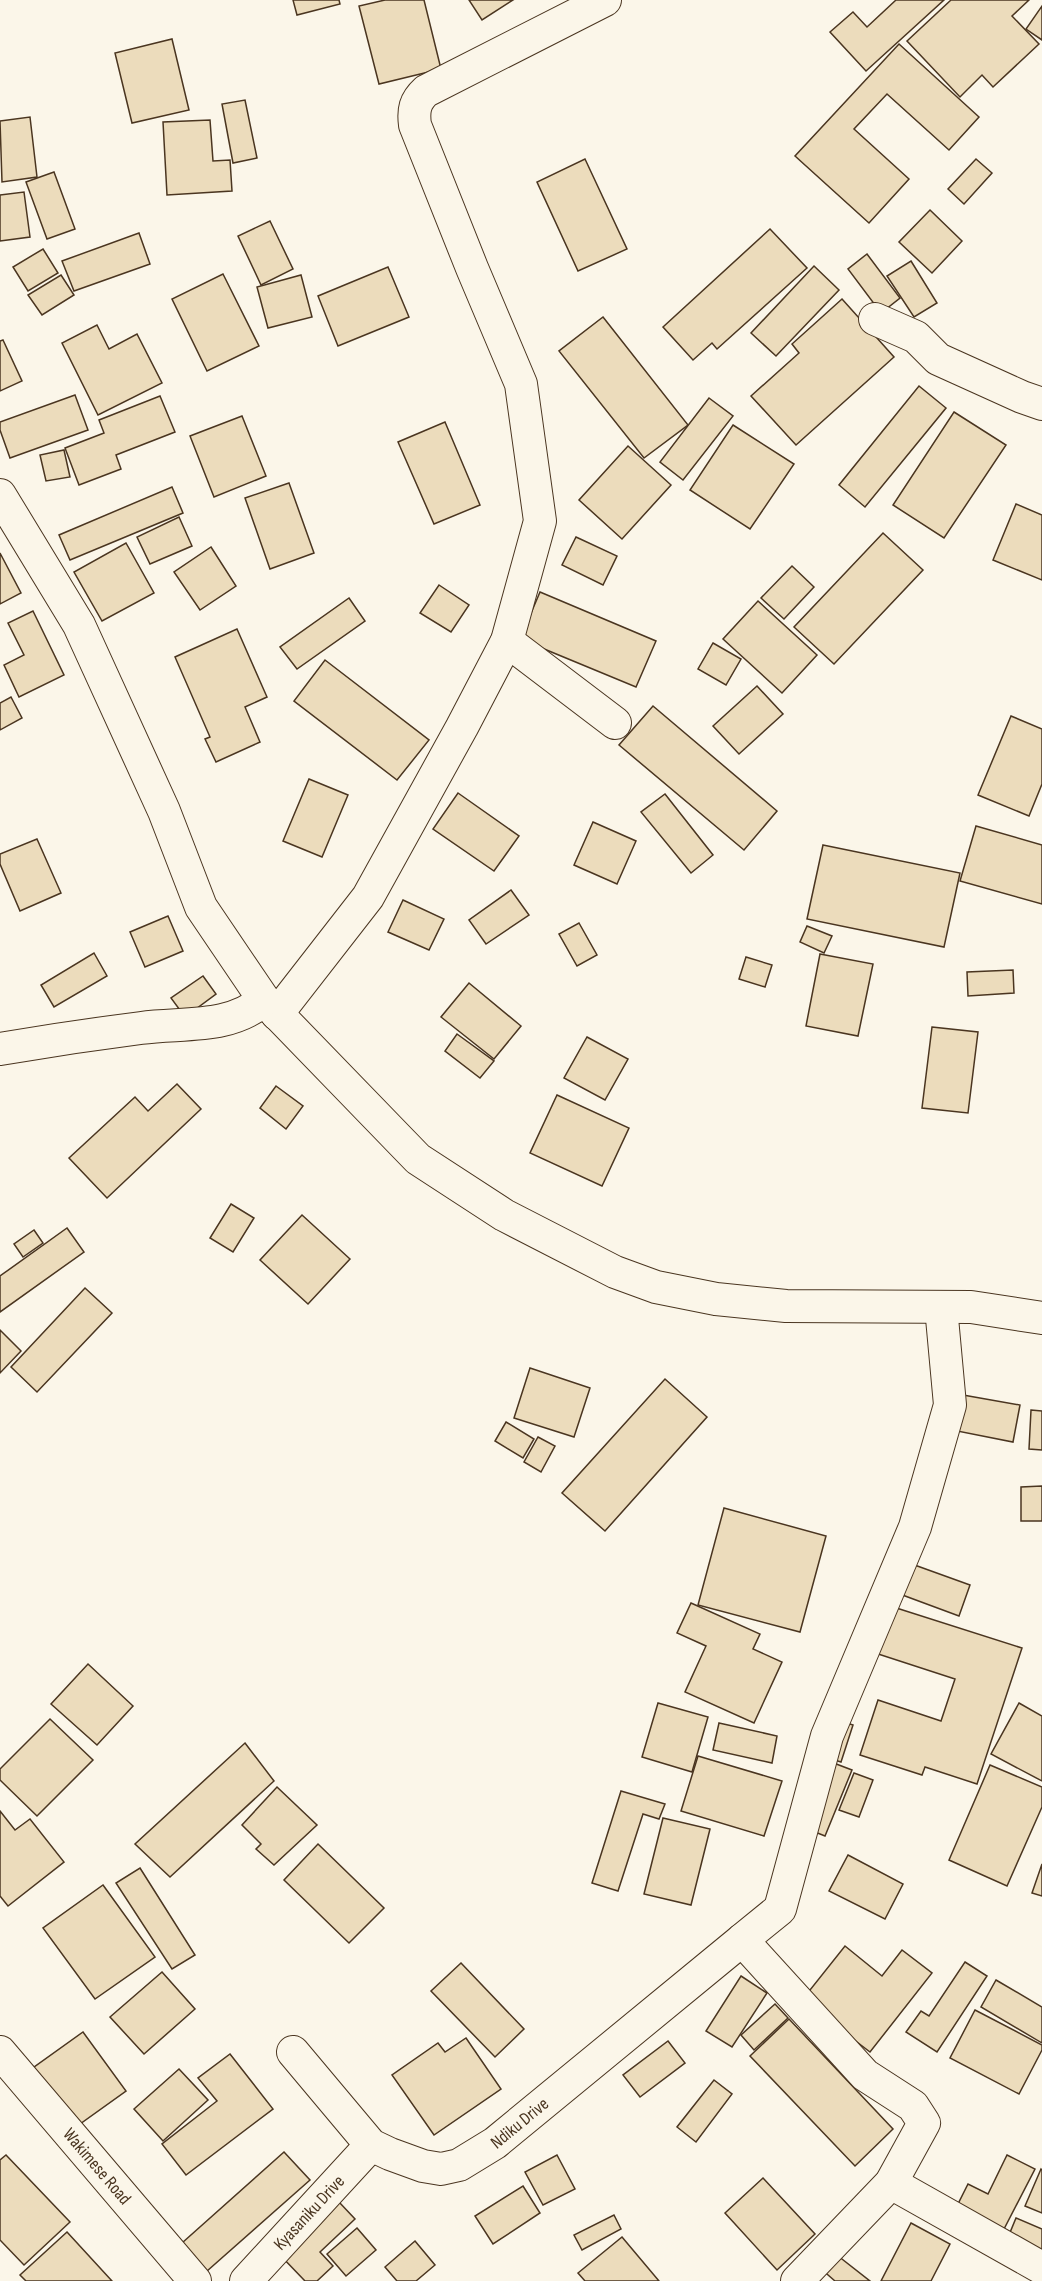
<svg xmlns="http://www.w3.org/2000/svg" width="1042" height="2281" viewBox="0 0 1042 2281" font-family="'Sofia Sans Condensed',sans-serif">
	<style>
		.building { fill: #ecdcbc; stroke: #4a3520; stroke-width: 1.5 }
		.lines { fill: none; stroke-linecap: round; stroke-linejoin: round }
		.street-casing { stroke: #4a3520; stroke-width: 34 }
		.street { stroke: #fbf6e9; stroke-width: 32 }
		.labels { text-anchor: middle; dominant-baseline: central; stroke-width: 4.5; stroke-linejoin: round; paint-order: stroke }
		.street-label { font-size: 18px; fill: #4a3520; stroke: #fbf6e9 }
	</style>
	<rect width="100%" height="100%" fill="#fbf6e9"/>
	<!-- building -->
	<g class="building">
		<path d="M293,0H339L340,4L297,15Z"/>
		<path d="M385,0H424L441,69L379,84L359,6Z"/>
		<path d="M469,0H513L482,20Z"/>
		<path d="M896,0H944L866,71L830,32L853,12L867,27Z"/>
		<path d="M951,0H1029L1012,16L1039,44L993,87L982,75L960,97L907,41Z"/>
		<path d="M1042,6V40L1026,29Z"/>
		<path d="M172,39L189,110L132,123L115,53Z"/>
		<path d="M899,44L979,117L949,150L887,94L854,129L909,179L869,223L795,156Z"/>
		<path d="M245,100L257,158L233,163L222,104Z"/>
		<path d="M30,117L37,177L2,182L0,121Z"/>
		<path d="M210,120L213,161L230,160L232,191L167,195L163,122Z"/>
		<path d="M585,159L627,249L578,271L537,182Z"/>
		<path d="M976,159L992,173L964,204L948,189Z"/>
		<path d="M54,172L75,229L47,239L26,182Z"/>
		<path d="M24,192L30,237L0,241V195Z"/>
		<path d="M930,210L962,241L932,273L899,242Z"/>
		<path d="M270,221L293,269L261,285L238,236Z"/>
		<path d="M770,229L807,268L717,349L712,343L693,360L663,327Z"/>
		<path d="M139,233L150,264L74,291L62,261Z"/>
		<path d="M43,249L58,273L28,291L13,267Z"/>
		<path d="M867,254L900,298L881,313L848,269Z"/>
		<path d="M911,261L937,303L914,317L887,276Z"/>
		<path d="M814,266L839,290L776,356L751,333Z"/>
		<path d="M388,267L409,317L338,346L318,296Z"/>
		<path d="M223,274L259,346L207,371L172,299Z"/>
		<path d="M61,275L74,295L42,315L28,295Z"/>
		<path d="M301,275L312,317L268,328L257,287Z"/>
		<path d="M842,299L894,357L796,445L751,396L799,353L792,344Z"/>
		<path d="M603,317L688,425L644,458L559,351Z"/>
		<path d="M97,325L109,349L137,334L162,383L98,415L62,343Z"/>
		<path d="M3,340L22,381L0,391V341Z"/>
		<path d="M919,386L946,408L865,507L839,485Z"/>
		<path d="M75,395L88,430L10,458L0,430V422Z"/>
		<path d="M160,396L175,432L116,455L121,469L79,485L65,448L104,433L99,420Z"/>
		<path d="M709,398L733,416L683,480L660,462Z"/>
		<path d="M954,412L1006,445L944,538L893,505Z"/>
		<path d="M242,416L266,476L214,497L190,436Z"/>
		<path d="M445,422L480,505L434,524L398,442Z"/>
		<path d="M733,425L794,464L750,529L690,490Z"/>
		<path d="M628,446L671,485L622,539L579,500Z"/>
		<path d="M64,450L70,477L46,481L40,455Z"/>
		<path d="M289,483L314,553L270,569L245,498Z"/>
		<path d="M172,487L183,513L70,560L59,535Z"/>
		<path d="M1016,504L1042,515V580L993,560Z"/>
		<path d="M179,517L192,546L150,564L137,537Z"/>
		<path d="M883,533L923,570L834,664L794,627Z"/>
		<path d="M576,537L617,556L603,585L562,565Z"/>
		<path d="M126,543L154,593L102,621L74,572Z"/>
		<path d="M211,547L236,586L200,610L174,572Z"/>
		<path d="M0,553L21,593L0,604Z"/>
		<path d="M792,566L814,587L784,619L761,598Z"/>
		<path d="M439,585L469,605L451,632L420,613Z"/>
		<path d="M540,592L656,641L636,687L520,639Z"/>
		<path d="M349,598L365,621L297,669L280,647Z"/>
		<path d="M758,601L817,655L782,693L723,639Z"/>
		<path d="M33,611L64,675L19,697L4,665L24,655L8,623Z"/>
		<path d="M237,629L267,697L245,707L260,742L216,762L205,739L210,737L175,657Z"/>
		<path d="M713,643L741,659L726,685L698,669Z"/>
		<path d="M325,660L429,740L397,780L294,701Z"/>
		<path d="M757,686L783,714L739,754L713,726Z"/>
		<path d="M11,697L22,718L0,730V703Z"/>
		<path d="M653,706L777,811L744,850L619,745Z"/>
		<path d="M1011,716L1042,729V784L1029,816L978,795Z"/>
		<path d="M309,779L348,795L322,857L283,841Z"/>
		<path d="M458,793L519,836L494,871L433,829Z"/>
		<path d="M665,794L713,855L691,873L641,812Z"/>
		<path d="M593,822L636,841L617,884L574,865Z"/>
		<path d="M976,826L1042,845V904L960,881Z"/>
		<path d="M37,839L61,893L20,911L0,864V854Z"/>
		<path d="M823,845L960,873L944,947L807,919Z"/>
		<path d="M511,890L529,915L486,944L469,920Z"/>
		<path d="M403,900L444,919L429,950L388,932Z"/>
		<path d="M168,916L183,951L145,967L130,932Z"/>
		<path d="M579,923L597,955L577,966L559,934Z"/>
		<path d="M807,926L832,936L824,953L800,942Z"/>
		<path d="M94,953L107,976L54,1007L41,985Z"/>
		<path d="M820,954L873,964L858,1036L806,1026Z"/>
		<path d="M746,957L772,965L765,987L739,979Z"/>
		<path d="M1013,970L1014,993L968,996L967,972Z"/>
		<path d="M203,976L216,994L185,1017L171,998Z"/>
		<path d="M469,983L521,1026L494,1059L441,1017Z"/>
		<path d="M932,1027L978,1032L968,1113L922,1108Z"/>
		<path d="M457,1034L494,1061L480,1078L445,1051Z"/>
		<path d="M587,1037L628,1059L605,1100L564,1078Z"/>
		<path d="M177,1084L201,1109L107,1198L69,1158L135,1097L148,1111Z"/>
		<path d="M276,1086L303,1106L286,1129L260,1108Z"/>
		<path d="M557,1095L629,1128L602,1186L530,1153Z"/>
		<path d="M231,1204L254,1218L233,1252L210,1238Z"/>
		<path d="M302,1215L350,1259L308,1304L260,1260Z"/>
		<path d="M67,1228L84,1252L0,1312V1276Z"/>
		<path d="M34,1230L43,1243L23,1257L14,1244Z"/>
		<path d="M85,1288L112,1313L37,1392L11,1367Z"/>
		<path d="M0,1330L21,1351L0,1373Z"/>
		<path d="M530,1368L590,1388L574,1437L514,1418Z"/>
		<path d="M665,1379L707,1417L605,1531L562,1493Z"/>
		<path d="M963,1395L1020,1405L1013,1442L957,1431Z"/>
		<path d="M1031,1410L1042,1411V1450L1029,1449Z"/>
		<path d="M506,1422L534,1439L523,1458L495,1441Z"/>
		<path d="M538,1437L555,1446L541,1472L524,1462Z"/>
		<path d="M1042,1486V1521H1021V1487Z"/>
		<path d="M724,1508L826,1536L800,1632L698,1605Z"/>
		<path d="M909,1563L970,1585L959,1616L897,1593Z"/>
		<path d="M691,1603L760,1634L753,1649L782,1662L754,1723L685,1692L706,1646L677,1633Z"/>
		<path d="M887,1605L1022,1648L977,1784L925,1767L922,1775L860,1755L878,1700L941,1721L955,1679L872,1652Z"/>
		<path d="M88,1664L133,1706L97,1745L51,1704Z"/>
		<path d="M658,1703L708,1717L692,1772L642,1757Z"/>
		<path d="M1019,1703L1042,1716V1781L991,1754Z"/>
		<path d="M50,1719L93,1760L37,1816L0,1780V1769Z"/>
		<path d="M834,1719L853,1725L841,1762L822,1756Z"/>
		<path d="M719,1723L777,1736L772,1763L713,1750Z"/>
		<path d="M245,1743L274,1781L170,1877L135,1844Z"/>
		<path d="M698,1756L782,1781L764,1836L681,1811Z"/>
		<path d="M831,1762L852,1770L825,1836L805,1828Z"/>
		<path d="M990,1765L1042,1787V1807L1007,1886L949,1860Z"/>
		<path d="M854,1773L873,1780L859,1817L839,1810Z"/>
		<path d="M277,1787L317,1825L274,1865L256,1849L261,1844L242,1825Z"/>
		<path d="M621,1791L665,1804L659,1819L643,1814L618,1891L592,1883Z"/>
		<path d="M0,1811L15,1830L30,1819L64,1862L8,1906L0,1896Z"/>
		<path d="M663,1818L710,1829L691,1905L644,1894Z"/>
		<path d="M318,1844L384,1908L349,1943L284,1880Z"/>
		<path d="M848,1855L903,1884L885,1919L829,1891Z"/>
		<path d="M1042,1864V1896L1032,1893Z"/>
		<path d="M140,1868L195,1955L172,1969L116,1883Z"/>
		<path d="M103,1885L155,1957L95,1999L43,1928Z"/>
		<path d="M845,1946L882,1976L902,1950L932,1973L870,2052L802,2000Z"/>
		<path d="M965,1962L987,1976L937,2052L906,2032L921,2011L929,2016Z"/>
		<path d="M461,1963L524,2029L495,2057L431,1991Z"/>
		<path d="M162,1972L195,2009L144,2054L110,2017Z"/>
		<path d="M741,1976L767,1993L732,2047L706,2031Z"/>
		<path d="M996,1980L1042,2007V2043L981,2007Z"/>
		<path d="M775,2004L788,2018L754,2050L741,2035Z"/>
		<path d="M975,2010L1042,2045V2050L1019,2094L950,2058Z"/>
		<path d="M789,2019L893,2129L855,2166L750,2056Z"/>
		<path d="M83,2032L126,2091L73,2129L30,2070Z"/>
		<path d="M466,2038L501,2089L434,2135L392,2075L438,2043L445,2052Z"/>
		<path d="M668,2041L685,2063L640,2097L623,2075Z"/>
		<path d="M230,2054L273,2109L186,2175L162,2144L217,2101L198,2078Z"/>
		<path d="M179,2069L208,2100L163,2141L134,2109Z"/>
		<path d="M714,2080L732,2094L696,2142L677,2127Z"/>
		<path d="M284,2152L310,2180L198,2279L173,2251Z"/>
		<path d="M6,2155L70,2222L24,2265L0,2240V2160Z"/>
		<path d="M557,2155L575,2189L543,2205L525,2172Z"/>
		<path d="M1007,2155L1035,2169L1004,2229L957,2206L968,2184L988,2194Z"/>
		<path d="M1041,2169L1042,2170V2213L1025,2206Z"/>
		<path d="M763,2178L815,2234L777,2270L725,2213Z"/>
		<path d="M523,2186L540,2213L493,2244L475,2216Z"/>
		<path d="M339,2202L355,2219L320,2252L333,2266L317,2281H305L281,2256Z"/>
		<path d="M614,2215L621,2229L582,2250L574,2235Z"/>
		<path d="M1016,2218L1042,2229V2251L1009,2235Z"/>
		<path d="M911,2223L950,2244L931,2281H881Z"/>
		<path d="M357,2228L376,2250L346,2276L327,2254Z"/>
		<path d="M67,2232L112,2281H26L20,2275Z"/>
		<path d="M622,2237L659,2281H585L578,2273Z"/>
		<path d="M415,2241L435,2265L416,2281H397L385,2267Z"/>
		<path d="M833,2252L870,2281H835L820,2268Z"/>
	</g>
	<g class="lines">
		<defs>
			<g id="street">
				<path d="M875,319L916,337L938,359L1022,397L1042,404"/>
				<path d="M0,495L79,625L164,811L201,907L264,1000L418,1159L504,1215L615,1272L656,1287L716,1299L786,1306L971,1307L1042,1318"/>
				<path d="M507,641L615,723"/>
				<path d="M277,1014L368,897L462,727L507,641L540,521L521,384L472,268L415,125C413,110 415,101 426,91L605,0"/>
				<path d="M0,1049C47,1041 94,1034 141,1028C183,1022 229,1030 264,1000"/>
				<path id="s1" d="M0,2052L195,2281"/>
				<path id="s2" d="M293,2052L371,2145L390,2154L423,2166L441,2169L459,2165L495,2143L742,1940"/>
				<path d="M891,2183L1042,2268"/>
				<path id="s3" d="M246,2281L371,2145"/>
				<path d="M797,2281L891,2183L924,2123L913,2106L865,2075L742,1940L780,1909L827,1736L915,1527L950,1405L941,1307"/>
			</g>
		</defs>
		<!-- street casing -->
		<use href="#street" class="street-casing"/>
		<!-- street -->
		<use href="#street" class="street"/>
	</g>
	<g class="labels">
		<!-- street labels -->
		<g class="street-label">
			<text stroke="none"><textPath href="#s2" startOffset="288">Ndiku Drive</textPath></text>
			<text stroke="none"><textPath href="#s1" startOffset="150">Wakimese Road</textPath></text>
			<text stroke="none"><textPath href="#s3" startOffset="93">Kyasaniku Drive</textPath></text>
		</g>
	</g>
</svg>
